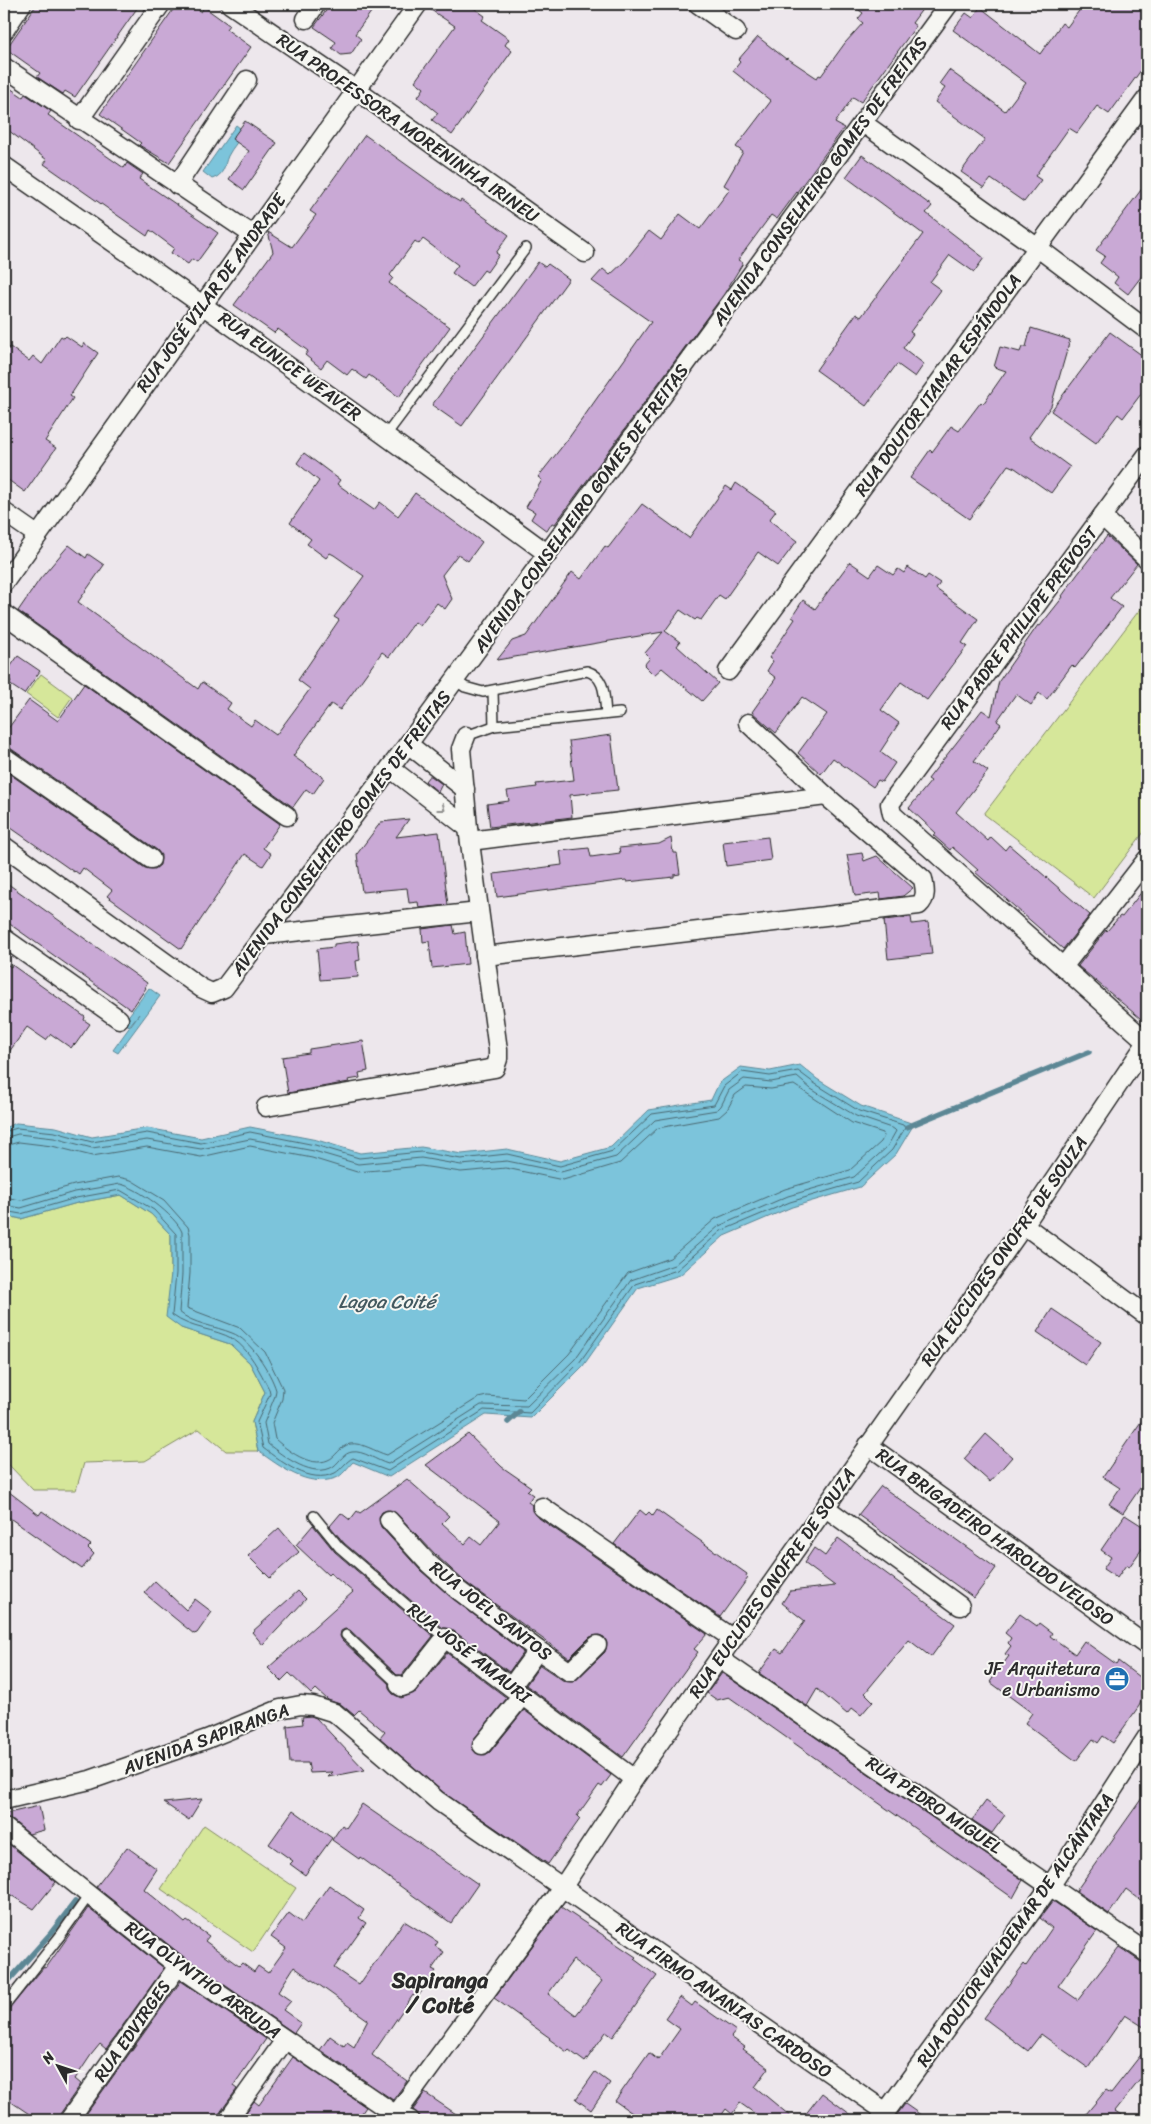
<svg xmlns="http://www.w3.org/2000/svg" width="1151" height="2124" viewBox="0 0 1151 2124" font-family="Sriracha,sans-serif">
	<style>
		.green { fill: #d6e79a; stroke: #808962 }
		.water { fill: #7bc4db; stroke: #5b8795 }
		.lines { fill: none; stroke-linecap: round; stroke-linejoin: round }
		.shore { stroke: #4b6871; stroke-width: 1 }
		.stream { stroke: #5b8795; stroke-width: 5.5 }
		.building { fill: #c9a9d5; stroke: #2b2b2b; fill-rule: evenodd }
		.service-casing { stroke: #2b2b2b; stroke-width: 12 }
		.minor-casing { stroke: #2b2b2b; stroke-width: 21 }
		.service { stroke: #f6f6f2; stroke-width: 9 }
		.minor { stroke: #f6f6f2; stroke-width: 18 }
		.oneway { stroke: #90908e }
		.labels { text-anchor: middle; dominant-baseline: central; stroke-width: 4; stroke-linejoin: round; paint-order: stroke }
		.street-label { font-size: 18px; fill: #2b2b2b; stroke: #f6f6f2 }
		.poi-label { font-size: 18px; fill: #2b2b2b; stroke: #f6f6f2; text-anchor: end }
		.water-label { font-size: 19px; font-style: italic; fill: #435960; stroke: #f6f6f2 }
		.district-label { font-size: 22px; font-weight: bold; fill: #2b2b2b; stroke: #f6f6f2 }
	</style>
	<rect width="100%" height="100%" fill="#ede7ec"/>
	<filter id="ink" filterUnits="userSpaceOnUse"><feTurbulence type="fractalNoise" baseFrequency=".02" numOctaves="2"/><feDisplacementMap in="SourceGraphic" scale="10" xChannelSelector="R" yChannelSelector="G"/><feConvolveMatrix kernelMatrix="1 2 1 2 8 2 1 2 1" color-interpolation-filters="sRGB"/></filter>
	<g filter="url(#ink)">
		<!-- green -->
		<g class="green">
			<path d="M1144,604L1147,606V828L1094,898L984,814Z"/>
			<path d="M41,674L72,697L58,717L26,694Z"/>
			<path d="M121,1195L151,1214L171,1235V1273L181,1328L230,1344L250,1363L265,1392L252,1422L258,1451H226L199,1429L145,1461L84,1463L76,1490H33L9,1465L6,1431L7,1405L4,1404V1215L21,1219L77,1203Z"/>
			<path d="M204,1825L296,1888L253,1952L161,1889Z"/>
		</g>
		<!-- water -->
		<g class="water">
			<path d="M236,125L245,132C240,139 232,148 228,156C224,165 225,175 212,179L203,172Z"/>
			<path d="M149,988L160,996L118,1053L113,1050L139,1014L129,1026L124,1022Z"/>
			<path d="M800,1065L817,1079L861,1106L914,1124L896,1154L860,1187L792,1207L724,1236L680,1275L638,1288L583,1366L531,1418L486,1415L389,1477L353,1462C348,1467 342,1476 336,1478C307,1488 281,1467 258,1451L252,1422L265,1392L250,1363L230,1344L181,1328L166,1317L171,1273V1235L151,1214L121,1195L77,1203L21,1219L4,1215V1128L16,1123L56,1127L92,1137L147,1128L201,1138L250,1127L317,1140L360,1153L421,1147L462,1154L507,1149L560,1161L611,1147L649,1110L711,1100L719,1083L741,1067L770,1071Z"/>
		</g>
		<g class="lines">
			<!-- shore -->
			<g class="shore">
				<path d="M4,1132L17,1128L55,1132L92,1142L147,1133L201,1143L250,1132L315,1145L359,1158L421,1152L461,1159L507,1154L560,1166L613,1151L652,1114L714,1105L724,1086L742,1072L770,1076L798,1071L814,1083L859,1111L903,1125L905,1128L892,1150L858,1182L790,1202L721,1231L677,1270L635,1284L579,1363L530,1413L484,1410L388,1471L353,1458C346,1461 342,1469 335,1473C310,1485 282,1462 263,1448L257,1422L270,1394L269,1389C260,1372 250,1350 233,1339C214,1328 192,1330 172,1315L176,1273V1234L154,1210L120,1190L76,1198L21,1214L4,1211"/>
				<path d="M4,1138L18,1134L54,1138L92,1148L147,1140L201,1149L250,1139L314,1151L358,1164L421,1158L461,1165L507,1161L561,1172L616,1157L655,1120L717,1110L721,1106L729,1090L744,1079L771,1082L797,1077L811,1089L856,1116L894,1129L896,1131L887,1147L854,1177L788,1196L719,1226L674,1265L631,1280L575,1359L527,1406L481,1405L388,1464C377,1461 363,1450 352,1452C344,1453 340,1461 334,1466C314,1480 283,1456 268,1444L264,1423L275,1396L276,1390C271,1373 250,1339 232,1333C215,1326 193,1324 179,1312L182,1274V1232C176,1216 137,1187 120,1184L74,1192L21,1208L4,1205"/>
				<path d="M4,1146L19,1142L52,1146L92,1156L147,1147L201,1157L250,1146L312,1158L357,1172L421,1166L461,1172L506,1168L563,1180L620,1163L658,1128L719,1117L727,1110L735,1095L746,1087L771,1089L794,1085L852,1123L883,1133L884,1136L881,1142L850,1170L785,1189L715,1219L670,1258L628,1273L569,1354L524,1399L487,1396L478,1398L387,1455C376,1452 362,1442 350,1444C340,1446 336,1457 328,1460C310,1468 287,1450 275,1439L272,1423L282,1399L283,1389L265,1352L240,1328L187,1308L190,1273V1234L188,1227L164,1200L131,1180L118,1177L74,1185L21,1200L4,1197"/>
			</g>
			<!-- stream -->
			<g class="stream">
				<path d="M907,1127L1089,1052"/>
				<path d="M508,1422L519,1412"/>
				<path d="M4,1986L51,1933L75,1902"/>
			</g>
		</g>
		<!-- building -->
		<g class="building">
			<path d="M37,4H140L75,97L65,91L63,94L37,77L40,73L6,49Z"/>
			<path d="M177,4H190L201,12L204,7L229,25L226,29L251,47L169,163L139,145L141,143L100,114Z"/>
			<path d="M331,4H377L355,34L361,39L351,54L341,55L332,48L336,42L314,27Z"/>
			<path d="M428,4H468L485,16L482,20L509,39L505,45L512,51L452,135L432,120L438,113L418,97L424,88L415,81L455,26L428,8Z"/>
			<path d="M851,4H926L912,23L916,26L861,102L853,97L835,123L844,128L777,219L771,215L738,260L743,263L724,294L555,524L552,523L547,531L531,519L535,512L526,507L542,480L538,477L568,439L651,322L592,281L603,269L610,275L625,261L649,231L661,240L680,214L700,229L730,189L724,185L743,152L736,147L771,101L733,71L740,62L738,60L758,37L786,59L787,58L817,78L819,75L821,76L845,43L863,23L858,19L863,13Z"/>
			<path d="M1084,4H1147V62L1109,114L1097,106L1077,133L1069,128L1035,176L1041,180L1024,202L991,179L984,188L961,172L985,139L935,102L945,88L939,84L949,70L1005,111L1026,83L953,30L966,13L973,18L980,7L1040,54L1062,23L1067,27Z"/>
			<path d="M4,84L23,97L25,94L51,111L48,115L51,117L124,168L127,163L143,174L139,179L218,233L197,262L192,259L188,264L171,253L174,248L150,230L147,236L44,164L47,160L4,127Z"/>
			<path d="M245,121L277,143L244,190L229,179L249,151L232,139Z"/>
			<path d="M365,135L453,198L460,202L461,200L509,235L496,253L499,255L487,272L484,270L471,287L452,273L458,265L423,239L419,244L415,241L390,275L393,278L389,283L450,327L399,397L369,375L366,379L352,369L347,375L327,360L321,368L305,355L308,351L278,329L274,333L234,305L273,252L268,232L292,247L316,215L310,211Z"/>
			<path d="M862,155L932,206L926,213L984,258L974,272L950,255L930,282L941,290L910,332L913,334L903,348L924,364L915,377L897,364L866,406L816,370L856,314L861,317L923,234L846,177Z"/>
			<path d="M1147,182V269L1128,294L1114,283L1118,277L1100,263L1105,256L1096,250Z"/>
			<path d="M538,262L545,267L548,264L569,279L462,426L432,405Z"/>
			<path d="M1031,328L1070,340L1051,406L1029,437L1070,467L1051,493L1015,468L1008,465L969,519L910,478L930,450L932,452L951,426L959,431L981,402L983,404L1006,371L994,367L1000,347L1020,352L1022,347H1026Z"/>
			<path d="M1110,332L1147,359V386L1123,418L1118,414L1096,443L1051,411Z"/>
			<path d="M61,336L64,338L66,336L82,347L84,343L98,353L70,396L73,398L45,441L56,448L25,492L4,477V355L10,347L29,361L33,356L42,364Z"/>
			<path d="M304,453L340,480L337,484L374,510L380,502L398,516L415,493L482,542L468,561L458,554L442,575L452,599L445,609L437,603L420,626L415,622L389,657L382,652L340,710L331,704L293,756L324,778L313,794L306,789L293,807L18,611L40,579L69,545L86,558L88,554L104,565L78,602L198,689L202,682L231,703L227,709L251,726L255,720L276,735L310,689L298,680L339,620L334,617L364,576L334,555L330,553L326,558L307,544L311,539L290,523L319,481L297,463Z"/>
			<path d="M736,483L776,511L769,520L797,541L778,566L758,552L725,599L719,595L701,620L697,618L695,620L680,610L665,631L680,642L677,646L718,683L702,701L662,668L654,675L644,665L650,658L645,653L663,632L497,660L512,641L526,636L572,572L581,579L605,546L608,548L642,504L689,538L726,486L732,490Z"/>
			<path d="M1107,536L1137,564L1110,598L1122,607L1075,668L1072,665L1047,699L1039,693L1031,705L1016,694L997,721L1001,724L974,761L988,771L956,812L988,841L991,837L1005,850L1009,845L1090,915L1063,949L975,872L978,870L952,847L950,850L933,835L936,833L909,808L931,781L928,779L982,710L991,716L999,681L1038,625L1040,626L1063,597L1062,596L1077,575Z"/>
			<path d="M850,562L870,576L878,565L893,575L898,569L904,573L908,567L925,579L928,575L940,583L936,589L978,619L962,643L967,646L927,700L901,682L881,710L899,723L880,752L895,763L882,782L878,780L873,787L833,758L821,774L798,753L827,714L802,697L776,733L752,712L776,678L767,671L773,661L769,658L795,619L792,617L803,600L815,609Z"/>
			<path d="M18,656L40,671L24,694L9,684L11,681L4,676Z"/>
			<path d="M84,684L280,824L263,848L271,854L263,866L245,854L181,949L107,896L112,890L83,868L79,874L75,871L74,872L4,823V770L145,868L155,869L160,865L161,855L157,850L10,748L4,747V734L29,700L58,721Z"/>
			<path d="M611,735L618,790L570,795L572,817L490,827L487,804L509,801L507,791L537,787L536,784L574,780L569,741Z"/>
			<path d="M429,776H431L442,784L438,792L425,781Z"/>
			<path d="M409,819L396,837L439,832L448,905L419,908L418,902L409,903L407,888L362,892L357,854L381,822Z"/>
			<path d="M768,837L771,860L726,866L723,842Z"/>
			<path d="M671,838L673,853H677L680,874L674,875V877L627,882L626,880L497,897L494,874L562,865L560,851L589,848L591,857L620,853L619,848L659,844Z"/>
			<path d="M862,853L864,861L877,856L913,888L903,896L881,899L880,893L855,896L847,855Z"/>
			<path d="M4,881L147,983L145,987L146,988L131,1010L4,920Z"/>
			<path d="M1147,885V1024L1078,966L1106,930L1107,931L1120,916L1122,917Z"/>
			<path d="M911,917L912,924L928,922L932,954L888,959L884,920Z"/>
			<path d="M453,925L455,934L465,932L468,964L432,968L429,941L423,942L422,929Z"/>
			<path d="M358,941L360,960L356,961L358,977L320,980L317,949L334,947V944Z"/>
			<path d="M4,962L11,967L12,965L85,1017L84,1020L90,1024L75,1045L74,1044L71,1048L51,1034L46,1040L27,1027L4,1059V1023L10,1015L4,1010Z"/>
			<path d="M363,1041L368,1071L359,1073L360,1078L348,1080L349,1082L288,1093L282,1057L309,1053V1049Z"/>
			<path d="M1052,1309L1101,1342L1085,1365L1037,1332Z"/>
			<path d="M1147,1413V1478L1123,1513L1109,1504L1120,1488L1103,1477Z"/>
			<path d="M468,1434L502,1467L531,1487L527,1491L533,1495L528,1502L532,1505V1511L536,1516L707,1634L694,1649L698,1652L623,1757L526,1685L540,1665L564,1681L574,1682L605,1652L607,1643L604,1637L599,1635L590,1637L569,1658L465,1582L436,1555L396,1513L387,1510L382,1512L379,1517L381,1527L421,1571L452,1598L523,1652L509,1672L451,1629L443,1628L344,1543L330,1526L341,1513L350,1520L357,1511L360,1513L407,1479L449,1516L442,1523L465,1544L471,1537L481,1545L500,1521L426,1465Z"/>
			<path d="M986,1434L1012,1457L990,1482L964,1459Z"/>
			<path d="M881,1486L996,1568L974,1598L858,1515Z"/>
			<path d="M4,1488L39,1515L42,1511L91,1545L88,1548L94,1554L82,1569L4,1514Z"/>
			<path d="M640,1510L646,1515L649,1512L653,1516L657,1510L747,1574L746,1576L748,1578L720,1617L614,1544Z"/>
			<path d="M1125,1515L1147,1529V1542L1129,1567L1126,1565L1117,1578L1103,1569L1111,1557L1101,1550Z"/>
			<path d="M313,1525L335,1552L433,1636L402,1675H397L350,1630L345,1629L341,1631L340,1636L342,1640L389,1684V1689L393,1694L401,1698L416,1692L447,1653L507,1698L474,1739L472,1748L476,1753L485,1755L490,1752L524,1710L611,1775L602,1787L599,1785L577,1816L580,1819L548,1864L444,1793L380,1738L385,1732L359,1710L354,1715L342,1705L328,1700L316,1689L311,1694L289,1673L281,1681L268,1668L353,1592L330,1573L328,1575L296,1545Z"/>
			<path d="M279,1528L299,1552L270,1578L248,1556Z"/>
			<path d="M838,1538L955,1624L931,1657L909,1640L865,1693L873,1701L861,1715L852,1708L847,1714L817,1689L807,1706L759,1673L776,1649L782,1653L805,1621L782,1603L790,1591L835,1586L804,1563L814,1548L825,1556Z"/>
			<path d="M155,1581L186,1610L195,1599L212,1612L197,1633L194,1634L144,1593Z"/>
			<path d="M298,1591L306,1599L263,1645L252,1632Z"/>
			<path d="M1020,1614L1037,1626L1039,1623L1052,1633L1050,1636L1075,1654L1084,1641L1116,1664L1118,1661L1147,1683V1687L1141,1696L1143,1698L1139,1706L1113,1743L1103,1736L1098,1743L1093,1739L1076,1761L1025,1723L1032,1713L990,1682L1009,1656L1005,1654L1011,1646L1008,1643L1011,1638L1005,1633Z"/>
			<path d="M722,1673L1023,1880L1013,1898L729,1697L717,1700L707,1693Z"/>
			<path d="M311,1716L316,1718L365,1770L328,1777L333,1772L310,1773L308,1763H290L287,1726L303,1724L302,1717Z"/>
			<path d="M1147,1791V1905L1126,1889L1109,1914L1076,1891Z"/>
			<path d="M202,1799L189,1820L164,1803Z"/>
			<path d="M986,1801L1005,1815L992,1833L972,1820Z"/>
			<path d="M362,1804L478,1884L451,1923L360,1857L359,1859L332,1840L342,1825L346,1828Z"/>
			<path d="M39,1806L44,1830L29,1834L11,1819L4,1817V1814Z"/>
			<path d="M293,1810L332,1838L305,1875L290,1864L293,1861L269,1844Z"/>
			<path d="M4,1840L56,1882L34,1909L4,1891Z"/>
			<path d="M127,1847L157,1869L144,1889L185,1923L187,1921L209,1936L205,1941L239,1966L242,1963L254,1972L258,1966L268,1973L286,1948L271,1937L289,1913L302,1923L329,1885L364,1910L359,1918L366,1923L334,1968L359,1985L404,1921L438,1942L435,1946L444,1952L432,1969L436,1971L417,1998L413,1995L372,2055L407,2081L393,2100L320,2050L330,2036L344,2046L347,2042L354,2047L368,2020L294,1967L278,1992L291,2001L283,2010L301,2023L294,2033L184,1957L96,1887Z"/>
			<path d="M1053,1901L1097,1931L1058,1986L1078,2000L1119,1947L1141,1962L1147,1963V2029L1125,2015L1088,2068L1041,2034L1028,2051L984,2018L1024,1964L1026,1966L1052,1928L1040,1918Z"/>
			<path d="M561,1907L636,1957L634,1959L657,1976L613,2037L606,2032L585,2062L569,2050L567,2052L549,2039L550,2038L494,1998ZM573,1960L602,1981L576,2015L548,1994Z"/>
			<path d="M88,1908L164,1968L106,2049L100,2044L91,2055L75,2079L81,2084L60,2114L59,2120H38L4,2097V2015L44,1967L46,1968Z"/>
			<path d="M181,1981L266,2039L233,2086L237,2089L219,2114L218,2120H82Z"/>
			<path d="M680,1997L692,2006L695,2002L736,2031L731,2037L745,2047L743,2049L769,2068L755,2087L795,2120H764L740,2103L732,2114L726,2109L718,2120H642L615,2101L649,2053L658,2060L680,2029L665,2018Z"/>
			<path d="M1147,2047V2071L1115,2111L1129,2120H1081L1106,2090L1111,2093Z"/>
			<path d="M293,2057L366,2107L357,2120H241L254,2101L259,2105Z"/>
			<path d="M595,2072L610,2083L591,2110L576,2099Z"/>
			<path d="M425,2093L465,2120H421L418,2114L413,2110Z"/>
			<path d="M822,2093L858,2120H801Z"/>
			<path d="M905,2104L928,2120H893Z"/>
		</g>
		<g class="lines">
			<defs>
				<g id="service">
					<path d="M386,435L526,248"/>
					<path d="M455,680L465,687L483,692L587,671C606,677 604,696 606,714"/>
					<path d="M493,691L494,726"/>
					<path d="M466,736L494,726L620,713"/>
					<path d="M314,1516L339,1547L445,1638"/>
					<path d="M346,1635L399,1685"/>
					<path d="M4,2007L60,1936L90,1894"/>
				</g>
				<g id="minor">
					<path d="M230,4L356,90L585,253"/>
					<path d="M698,4L736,31"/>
					<path d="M306,19L316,4"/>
					<path d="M4,31L22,4"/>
					<path d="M4,67L253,235"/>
					<path d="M79,120L161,4"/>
					<path d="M863,123L1038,248L1147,330"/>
					<path d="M4,166C187,293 368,422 548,554"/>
					<path d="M177,185L247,80"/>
					<path d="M4,512L37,535"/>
					<path d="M1102,516L1147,559"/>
					<path d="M4,583L418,4"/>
					<path d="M4,614L287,816"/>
					<path d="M728,671L1147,98"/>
					<path d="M408,744L465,789"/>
					<path d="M4,757L151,859"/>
					<path d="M390,768L468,828"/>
					<path d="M470,841L826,796"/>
					<path d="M4,846L201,988L212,993L224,988L408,744L949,4"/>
					<path d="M264,935L479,912"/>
					<path d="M4,938L119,1019"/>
					<path d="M485,956L919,905C927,898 925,889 923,879L826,796L748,723"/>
					<path d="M1063,967L1147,859"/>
					<path d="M1147,1042L892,814L890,804L1147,455"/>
					<path d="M266,1107L495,1068L498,1059V1050L468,828L461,749L466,736"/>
					<path d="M1024,1225L1147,1316"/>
					<path d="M868,1445L1147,1646"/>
					<path d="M542,1507L733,1639"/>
					<path d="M826,1508L960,1606"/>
					<path d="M389,1520L428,1563L458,1590L538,1650L570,1672L597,1645"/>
					<path d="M720,1659L1147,1953"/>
					<path d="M399,1685L402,1687L408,1685L445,1638L634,1779"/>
					<path d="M511,1687L538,1650"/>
					<path d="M482,1745L522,1696"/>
					<path d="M4,1800L90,1780L207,1739L280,1709L301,1705L313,1706L335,1713L438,1801L886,2112"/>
					<path d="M4,1827L178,1966L396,2115L410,2120"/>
					<path d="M69,2120L178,1966"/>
					<path d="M228,2120L285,2040"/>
					<path d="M392,2120L562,1888L634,1779L1024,1225L1147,1042"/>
					<path d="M880,2120L1051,1885L1147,1737"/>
				</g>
			</defs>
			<!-- service casing -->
			<use href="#service" class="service-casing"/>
			<!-- minor casing -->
			<use href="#minor" class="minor-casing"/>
			<!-- service -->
			<use href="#service" class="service"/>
			<!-- minor -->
			<use href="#minor" class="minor"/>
		</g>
		<!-- one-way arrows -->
		<defs><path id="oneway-chevron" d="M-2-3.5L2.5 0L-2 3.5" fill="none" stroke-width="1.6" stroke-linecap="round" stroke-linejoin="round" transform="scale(1.25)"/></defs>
		<use class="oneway" href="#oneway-chevron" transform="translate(442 808) rotate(38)"/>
	</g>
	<!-- icons -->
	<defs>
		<symbol id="office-disc" viewBox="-11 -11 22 22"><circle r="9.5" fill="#1f6fb2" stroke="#f6f6f2"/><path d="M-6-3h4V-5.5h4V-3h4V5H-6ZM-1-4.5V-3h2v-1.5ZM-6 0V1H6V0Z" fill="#fff"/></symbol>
	</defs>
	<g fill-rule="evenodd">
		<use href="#office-disc" x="1103" y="1665" width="28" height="28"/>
	</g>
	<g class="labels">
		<!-- street labels -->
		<g class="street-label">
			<text transform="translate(408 128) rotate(35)">RUA PROFESSORA MORENINHA IRINEU</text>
			<text transform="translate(820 181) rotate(-54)">AVENIDA CONSELHEIRO GOMES DE FREITAS</text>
			<text transform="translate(211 293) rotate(-54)">RUA JOSÉ VILAR DE ANDRADE</text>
			<text transform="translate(290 366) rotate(36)">RUA EUNICE WEAVER</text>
			<text transform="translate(938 385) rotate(-54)">RUA DOUTOR ITAMAR ESPÍNDOLA</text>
			<text transform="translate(581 508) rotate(-54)">AVENIDA CONSELHEIRO GOMES DE FREITAS</text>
			<text transform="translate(1019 628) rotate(-53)">RUA PADRE PHILLIPE PREVOST</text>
			<text transform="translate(341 833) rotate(-53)">AVENIDA CONSELHEIRO GOMES DE FREITAS</text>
			<text transform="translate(1004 1251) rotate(-55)">RUA EUCLIDES ONOFRE DE SOUZA</text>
			<text transform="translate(995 1537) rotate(36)">RUA BRIGADEIRO HAROLDO VELOSO</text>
			<text transform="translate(772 1583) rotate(-55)">RUA EUCLIDES ONOFRE DE SOUZA</text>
			<text transform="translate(491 1611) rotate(38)">RUA JOEL SANTOS</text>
			<text transform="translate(469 1653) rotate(38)">RUA JOSÉ AMAURI</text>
			<text transform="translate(206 1739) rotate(-20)">AVENIDA SAPIRANGA</text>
			<text transform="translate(934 1805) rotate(34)">RUA PEDRO MIGUEL</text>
			<text transform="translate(1015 1930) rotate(-55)">RUA DOUTOR WALDEMAR DE ALCÂNTARA</text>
			<text transform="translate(203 1980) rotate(36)">RUA OLYNTHO ARRUDA</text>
			<text transform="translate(724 2000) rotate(35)">RUA FIRMO ANANIAS CARDOSO</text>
			<text transform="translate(132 2031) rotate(-55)">RUA EDVIRGES</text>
		</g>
		<!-- poi labels -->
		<g class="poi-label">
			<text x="1100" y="1669">JF Arquitetura<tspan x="1100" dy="21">e Urbanismo</tspan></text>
		</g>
		<!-- water labels -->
		<g class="water-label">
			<text x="387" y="1301">Lagoa Coité</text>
		</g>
		<!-- district labels -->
		<g class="district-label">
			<text x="440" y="1980">Sapiranga<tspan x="440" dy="25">/ Coité</tspan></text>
		</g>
	</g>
	<!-- margin -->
	<rect width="1151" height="2124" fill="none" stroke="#f6f6f2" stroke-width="20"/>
	<rect x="10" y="10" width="1131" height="2104" fill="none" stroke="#2b2b2b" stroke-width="2" filter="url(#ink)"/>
	<!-- north arrow -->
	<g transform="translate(58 2066) rotate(310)" stroke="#f6f6f2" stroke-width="4" paint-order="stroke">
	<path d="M0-4L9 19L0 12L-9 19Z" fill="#2b2b2b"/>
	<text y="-8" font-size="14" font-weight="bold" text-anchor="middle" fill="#2b2b2b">N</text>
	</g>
</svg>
